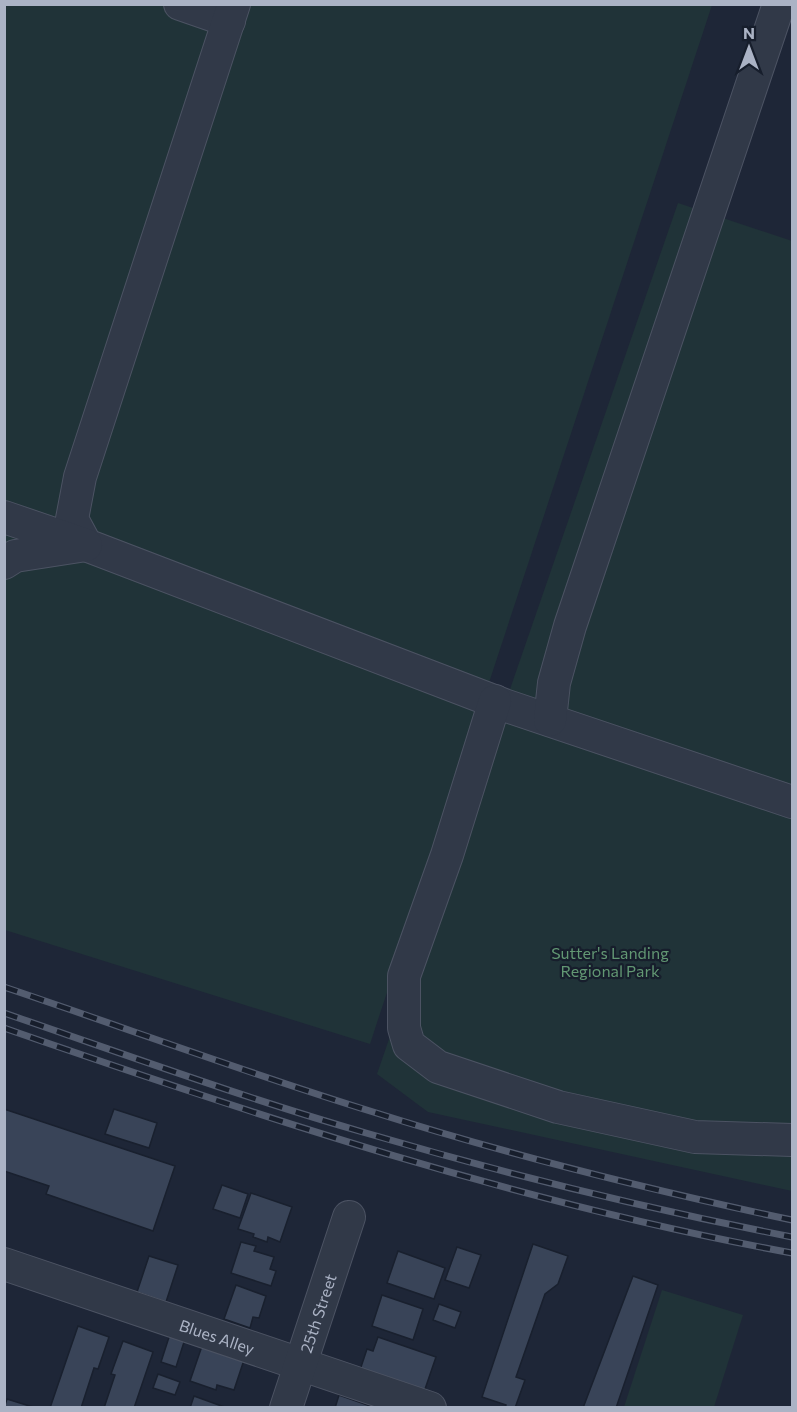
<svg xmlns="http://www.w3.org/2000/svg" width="797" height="1412" viewBox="0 0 797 1412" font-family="Commissioner,sans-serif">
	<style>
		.green { fill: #203338 }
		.building { fill: #394458; stroke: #19202e; stroke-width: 1.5 }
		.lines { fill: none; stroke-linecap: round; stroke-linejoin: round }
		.minor-casing { stroke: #4c5363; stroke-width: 34 }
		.minor { stroke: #313948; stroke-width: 32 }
		.rail-casing { stroke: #535c6f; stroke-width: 7 }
		.rail { stroke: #171e2c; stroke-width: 4.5; stroke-dasharray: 14; stroke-linecap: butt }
		.labels { text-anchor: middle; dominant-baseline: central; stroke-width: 4.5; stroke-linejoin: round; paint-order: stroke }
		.park-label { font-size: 16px; fill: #629773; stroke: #171e2c }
		.street-label { font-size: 16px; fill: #abb3c5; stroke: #171e2c }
	</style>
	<rect width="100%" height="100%" fill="#1e2637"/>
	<!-- green -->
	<g class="green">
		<path d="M4,5H712L370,1044L5,930Z"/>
		<path d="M678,203L792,241V1191L428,1112L377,1074Z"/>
		<path d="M662,1290L743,1315L714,1407H624Z"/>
	</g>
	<!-- building -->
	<g class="building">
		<path d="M4,1109L175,1166L153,1231L46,1194L49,1186L4,1171Z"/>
		<path d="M114,1109L157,1123L149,1148L105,1134Z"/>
		<path d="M222,1185L248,1194L240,1218L213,1209Z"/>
		<path d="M251,1193L292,1207L280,1242L268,1237L267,1242L253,1237L254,1234L238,1229Z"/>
		<path d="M241,1242L256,1246L254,1251L274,1257L270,1269L276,1271L271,1286L231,1273Z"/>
		<path d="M533,1244L568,1256L558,1284L545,1294L516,1377L525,1380L515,1408H505L506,1405L482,1397Z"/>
		<path d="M457,1247L481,1255L469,1288L445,1280Z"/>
		<path d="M398,1251L445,1268L434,1299L387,1283Z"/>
		<path d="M149,1256L178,1265L166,1302L137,1292Z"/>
		<path d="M633,1276L658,1285L616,1408H583Z"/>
		<path d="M236,1285L266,1296L259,1318L253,1317L250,1328L224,1319Z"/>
		<path d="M382,1295L423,1309L413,1340L372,1326Z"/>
		<path d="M439,1304L461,1312L455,1328L433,1320Z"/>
		<path d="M78,1326L109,1337L98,1369L94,1368L81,1408H50Z"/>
		<path d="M170,1334L185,1339L176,1367L161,1362Z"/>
		<path d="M378,1337L436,1357L424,1392L360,1370L367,1349L373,1351Z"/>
		<path d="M123,1341L153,1352L134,1408H104L115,1375L111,1374Z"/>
		<path d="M202,1346L244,1360L234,1390L217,1385L216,1390L190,1381Z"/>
		<path d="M158,1374L180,1382L175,1395L153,1388Z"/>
		<path d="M339,1395L376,1408H335Z"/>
		<path d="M194,1396L227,1408H190Z"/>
		<path d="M7,1399L36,1408H4Z"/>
	</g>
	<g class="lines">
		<defs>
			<g id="minor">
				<path d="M180,4L229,21"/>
				<path d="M234,4L80,477L72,519L86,545L504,705L792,802"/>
				<path d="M4,517L86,545L15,556L4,563"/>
				<path d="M495,701L447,855L404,976V1028L409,1045L438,1067L558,1107L695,1137L792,1140"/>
				<path d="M550,720L554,683L570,626L779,4"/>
				<path id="s1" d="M4,1264L430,1408"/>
				<path id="s2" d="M286,1408L349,1217"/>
			</g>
		</defs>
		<!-- minor casing -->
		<use href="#minor" class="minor-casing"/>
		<!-- minor -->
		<use href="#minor" class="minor"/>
		<defs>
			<g id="rail">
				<path d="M4,987C126,1028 247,1073 370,1111C509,1155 650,1190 792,1220"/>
				<path d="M4,1013C124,1054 244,1098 366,1133C506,1174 649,1209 792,1237"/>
				<path d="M4,1028C263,1118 523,1204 792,1253"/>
			</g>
		</defs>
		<!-- rail casing -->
		<use href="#rail" class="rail-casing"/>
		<!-- rail -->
		<use href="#rail" class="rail"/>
	</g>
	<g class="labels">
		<!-- park labels -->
		<g class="park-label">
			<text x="610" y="952">Sutter's Landing<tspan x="610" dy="18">Regional Park</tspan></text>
		</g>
		<!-- street labels -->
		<g class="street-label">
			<text stroke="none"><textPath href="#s2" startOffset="100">25th Street</textPath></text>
			<text stroke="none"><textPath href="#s1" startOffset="225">Blues Alley</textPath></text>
		</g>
	</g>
	<!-- border -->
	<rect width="797" height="1412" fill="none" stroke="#abb3c5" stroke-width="12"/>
	<!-- north arrow -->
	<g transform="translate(749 48)" stroke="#171e2c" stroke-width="4.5" paint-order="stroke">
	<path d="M0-4.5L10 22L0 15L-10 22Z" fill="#abb3c5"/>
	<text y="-9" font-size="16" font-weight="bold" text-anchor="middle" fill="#abb3c5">N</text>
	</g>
</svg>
